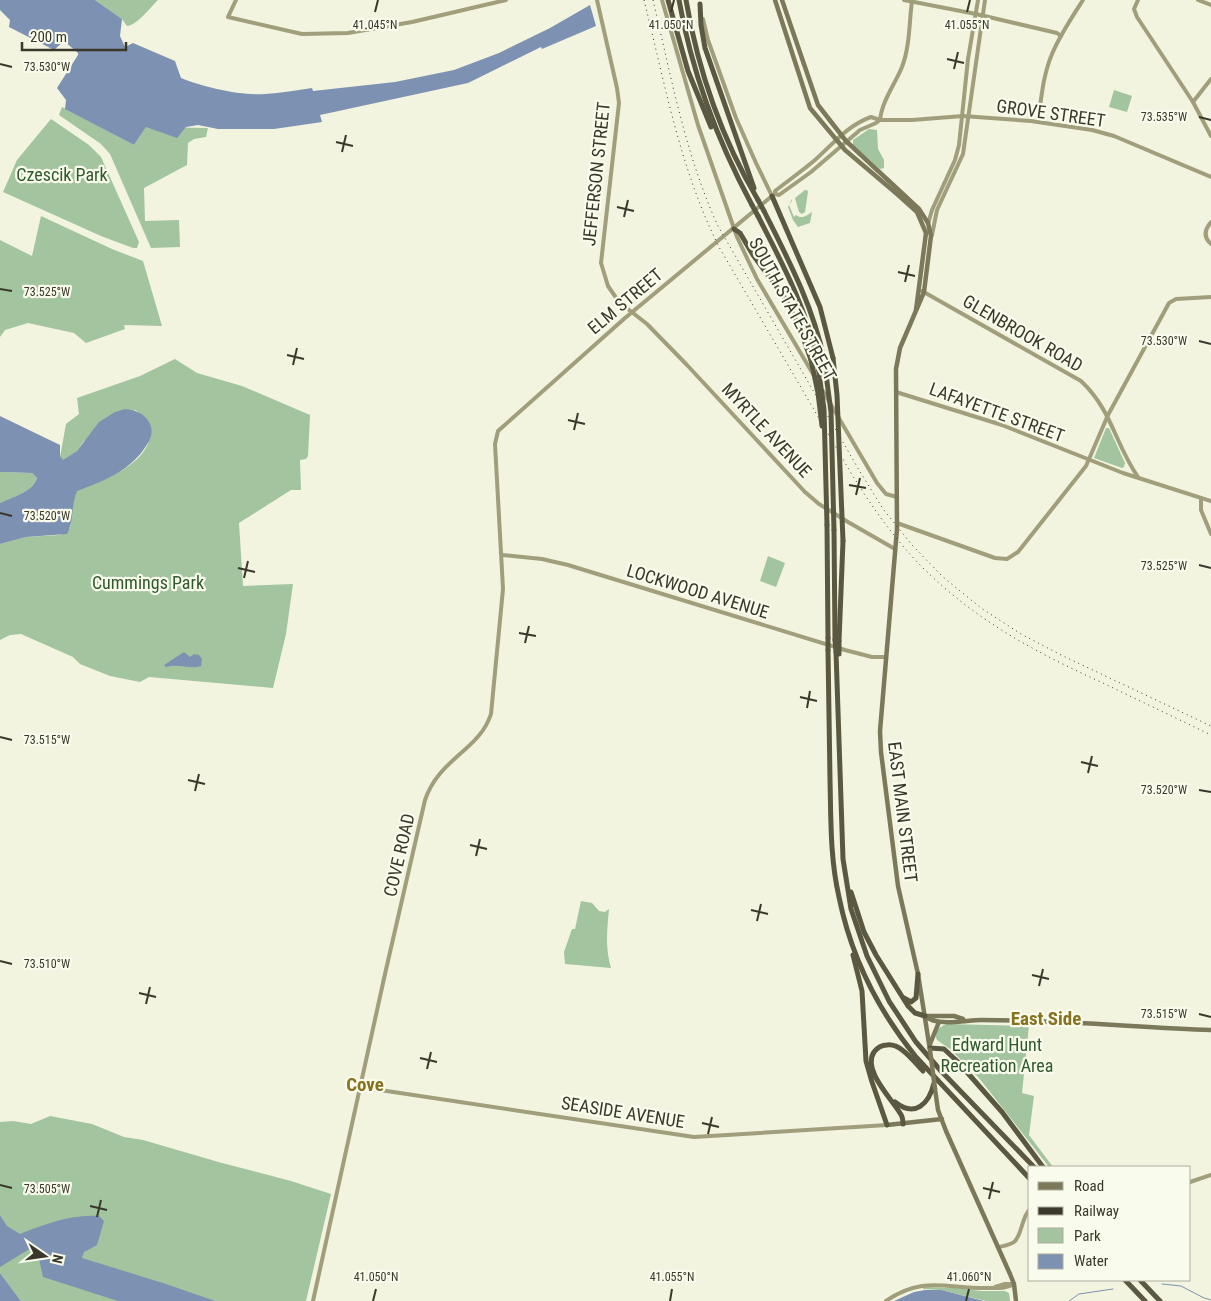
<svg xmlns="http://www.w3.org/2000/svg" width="1211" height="1301" viewBox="0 0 1211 1301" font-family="'Roboto Condensed',sans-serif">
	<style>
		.green { fill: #a2c49e }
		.water { fill: #7d91b2 }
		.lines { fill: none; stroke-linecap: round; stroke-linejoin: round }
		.stream { stroke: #7d91b2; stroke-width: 1 }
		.secondary { stroke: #a19e7b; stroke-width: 4 }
		.primary { stroke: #7c795b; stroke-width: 4.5 }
		.highway { stroke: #5b5841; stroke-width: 5 }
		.rail { stroke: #3a382a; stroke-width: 1; stroke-dasharray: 1 4; stroke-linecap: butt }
		.primary-bridge { stroke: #7c795b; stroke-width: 4.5 }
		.highway-bridge { stroke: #5b5841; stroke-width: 5 }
		.ticks { fill: none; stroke: #3a382a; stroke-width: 2 }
		.labels { text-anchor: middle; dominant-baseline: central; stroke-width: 4.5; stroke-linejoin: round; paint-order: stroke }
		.street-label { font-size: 18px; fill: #3a382a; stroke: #f9fbec }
		.park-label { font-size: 18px; fill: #2f592d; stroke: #f9fbec }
		.neighbourhood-label { font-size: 19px; font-weight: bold; fill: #86721f; stroke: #f9fbec }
		.ticks-label { font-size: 12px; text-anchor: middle; fill: #3a382a; stroke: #f9fbec; stroke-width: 4.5; stroke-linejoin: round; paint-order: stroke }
	</style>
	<rect width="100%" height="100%" fill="#f2f4df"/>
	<!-- green -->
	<g class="green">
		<path d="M95,0H158C150,8 137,25 127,26L122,19Z"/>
		<path d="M1114,90L1132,96L1127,112L1109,107Z"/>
		<path d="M62,107L134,145L146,127L208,128L206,137L194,139L188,143L187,165L144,188L145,221L179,220L180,247L151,248L110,154L101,144L59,115Z"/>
		<path d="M51,119L89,145L101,157L139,242L137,248H133L101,236L3,192L17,160Z"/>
		<path d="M869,129L877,130L878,149L884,160V168L880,169L853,145V140Z"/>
		<path d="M805,190H807L808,192L805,212L802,214L799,212L795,198Z"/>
		<path d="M792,199V201L789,205L794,217L796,215C803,220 807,215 812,212L810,223L798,227L793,220L788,207Z"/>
		<path d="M41,216L112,249L143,261L162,326L124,325L125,329L86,343L74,333L28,323L5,330L0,337V240L32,256Z"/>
		<path d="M175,359L197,373L242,386L310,415L308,456L306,459L300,460L301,490H291L239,523L243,586L293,584L286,634L273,688L149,677L140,682L110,676L80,664L73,657L21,634L10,635L0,640V544L26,537L60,535L70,528L73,499L77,490C101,482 149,464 150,434C150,421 146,417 135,410L84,441L77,451L63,461L60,457L66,424L79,414L77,398L140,376Z"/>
		<path d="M1106,428H1109L1125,463L1124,467L1122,468L1094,458Z"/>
		<path d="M0,472L32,473L37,478C33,492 12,497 0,503Z"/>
		<path d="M768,556L785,563L776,587L760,581Z"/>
		<path d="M581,901L592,903L599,911L605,912L609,909C607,930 605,948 611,968L565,964L564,952L572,929H575Z"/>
		<path d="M947,1024L1029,1026L1022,1093L1034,1096L1029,1135L1053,1167H1049L979,1078L950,1049L937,1040C933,1031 939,1027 947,1024Z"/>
		<path d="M50,1116L92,1124L124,1137L143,1140L222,1163L291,1181L331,1194L306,1301H21L0,1273V1254L7,1227L0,1215V1122L13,1121L31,1124Z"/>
		<path d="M923,1287L957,1288L981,1291H1005L1009,1293L1010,1301H986L940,1290L923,1289Z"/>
	</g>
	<!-- water -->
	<g class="water">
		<path d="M0,0H95L122,19L120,36L125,47L133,43L175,61L181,78C203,87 241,96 265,94C281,93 297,90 312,88L313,91L395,82L454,70L499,53L550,28L590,5L596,26L542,49L541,47L468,83L320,115L322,122L274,129H218L198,125L186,127L177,138L146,127L134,145L65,109L66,100L57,88L78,55V53L64,41L54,50L9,27L10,20L0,10Z"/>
		<path d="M125,409C135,410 145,413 150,424C154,433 150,441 144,449C128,472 103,481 77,491C71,504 74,521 67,534L26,537L0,544V503C12,497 33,492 37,478L32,473L0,472V416L60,445V456L63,460L77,451L99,422L115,412Z"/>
		<path d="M184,652L190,657L194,654L199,655L202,659L201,666C190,670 179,663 166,667L164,665Z"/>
		<path d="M0,1215L7,1226L20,1234C45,1224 72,1214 99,1216L104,1221L97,1245L84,1252L82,1258L166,1284L215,1301H118L43,1277L39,1259L41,1251L36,1248H31L0,1267Z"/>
		<path d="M0,1273L21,1301H0Z"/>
		<path d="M925,1290H941L984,1301H894L914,1292Z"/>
	</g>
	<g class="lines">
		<!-- stream -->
		<g class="stream">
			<path d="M1162,1284L1181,1286L1204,1298L1211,1300"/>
			<path d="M1069,1301L1079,1294L1113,1289"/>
		</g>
		<!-- secondary -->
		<g class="secondary">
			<path d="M236,0L228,17L302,34L348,33L412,22L506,0"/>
			<path d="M597,0L617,88L619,103L601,263L608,286L619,302L647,324L687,365L805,492L819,504L848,522L895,549"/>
			<path d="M662,0L698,125L737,237L757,279L813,374"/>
			<path d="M904,0L976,14L1057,33L1061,36"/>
			<path d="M1138,0L1134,9L1137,17L1193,102L1211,136"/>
			<path d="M1198,0L1211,5"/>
			<path d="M703,19L708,40L736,118L756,163L772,196"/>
			<path d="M1193,102L1211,79"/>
			<path d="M880,120C882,101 895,84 902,67C910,46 909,23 912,1"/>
			<path d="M1038,122C1041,100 1043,75 1052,54C1060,35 1072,17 1083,0"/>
			<path d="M775,194V191C789,180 802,171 815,160C833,144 848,125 871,117L880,120H912L963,116L1031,121L1092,130L1114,136L1211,177"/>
			<path d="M1211,222C1205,229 1203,237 1211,244"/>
			<path d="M928,224L932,210L955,160L959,145L968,59L978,0"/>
			<path d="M932,235L937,210L963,154L985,0"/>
			<path d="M922,291L1081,381C1112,410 1115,444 1138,477"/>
			<path d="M823,391L877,483L886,494L897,497"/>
			<path d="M896,392L1002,425L1123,473L1211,501"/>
			<path d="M1201,498V510L1211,534"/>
			<path d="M897,523L995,558L1007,559L1018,552L1086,466L1108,415L1169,303L1176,299L1211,297"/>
			<path d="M502,555L542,559L568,565L845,650L872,657H886"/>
			<path d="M360,1087L694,1137L887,1125"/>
			<path d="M1190,1182L1211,1175"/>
			<path d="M999,1247C1003,1246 1010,1245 1014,1242C1022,1236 1021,1218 1030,1209"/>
			<path d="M995,1287L1005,1284H1012"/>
			<path d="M313,1301L385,974L425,800C439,758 479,751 491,714L503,589L495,444L498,431L625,318L772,196L775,194L779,195L811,172L860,130L876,123L880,120"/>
			<path d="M886,1301C923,1275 947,1289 988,1288C998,1288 1005,1289 1014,1284"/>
		</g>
		<!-- primary -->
		<g class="primary">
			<path d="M775,0L810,108L845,150L897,194L917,212L926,233L916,310"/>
			<path d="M782,0L818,105L846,141L919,209L928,223L931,236L924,292L900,348L896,369L897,529L880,731L881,752L898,886L918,974L930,1050"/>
			<path d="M925,1016C937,1027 966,1020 981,1020C1058,1020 1134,1027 1211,1030"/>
			<path d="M925,1016H954L963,1019"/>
			<path d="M930,1044L939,1022"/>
			<path d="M935,1089L938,1110L946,1131L1010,1274L1014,1284L1016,1301"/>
			<path d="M887,1125L942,1119"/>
		</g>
		<!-- highway -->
		<g class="highway">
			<path d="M668,0L688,71L711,127"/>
			<path d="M679,0C692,73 717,140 752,205"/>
			<path d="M686,0C698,70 722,139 758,200"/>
			<path d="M700,4L701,25L705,48L754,188"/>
			<path d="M772,196L820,307L833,358"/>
			<path d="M764,211C788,259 813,306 824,359"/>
			<path d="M758,216C782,263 806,307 817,359"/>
			<path d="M734,229L740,233L753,255L785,298L799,326L811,360"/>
			<path d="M827,525L828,638"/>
			<path d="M834,530L835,640"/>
			<path d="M839,641L843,541"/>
			<path d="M828,650C829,693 829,737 830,780C831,819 830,858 839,897C851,957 878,1010 916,1057L1030,1179"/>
			<path d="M836,652L843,859L851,909L867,956L889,1001L916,1042L941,1071L1034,1167"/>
			<path d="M851,892L864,932L876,955L908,1006L915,1013L925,1016"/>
			<path d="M853,955L862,991L866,1061L872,1082L887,1125"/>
			<path d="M904,998L911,1002L916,998L918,974"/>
			<path d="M930,1048L944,1049L958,1062L1002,1112L1043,1167"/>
			<path d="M895,1102C915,1118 929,1104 934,1083"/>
			<path d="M903,1124C903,1120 903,1117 900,1113C892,1099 862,1070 874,1052C877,1048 882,1045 887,1045C901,1043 914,1062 923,1071"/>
			<path d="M1125,1280L1145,1301"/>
			<path d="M1140,1280L1160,1301"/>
		</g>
		<!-- rail -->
		<g class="rail">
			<path d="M644,0C665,84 680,169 719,247L851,473C872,507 895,540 924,569C978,622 1037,653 1105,684C1140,701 1176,718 1211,735"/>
			<path d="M653,0C671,76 685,154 718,226L859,470L883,509L912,545L943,577L981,608L1021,634L1061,655L1211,726"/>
		</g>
		<!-- primary-bridge -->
		<path class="primary-bridge" d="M930,1050L935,1089"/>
		<!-- highway-bridge -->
		<g class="highway-bridge">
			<path d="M758,200L764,211"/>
			<path d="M752,205L758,216"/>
			<path d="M833,358L837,395L843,541"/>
			<path d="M817,359L824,409L827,525"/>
			<path d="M824,359L831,412L834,530"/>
			<path d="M811,360L818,393L822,426"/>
			<path d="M828,638V650"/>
			<path d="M835,640L836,652"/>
			<path d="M839,654V641"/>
		</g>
	</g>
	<!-- ticks -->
	<path class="ticks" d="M375,12L378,0M671,12L674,0M967,12L970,0M947,59L964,63M0,64L12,67M954,69L958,52M1199,117L1211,120M336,142L353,146M342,152L346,135M617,207L634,211M624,217L628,200M898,272L915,276M905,282L909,265M0,289L12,291M1199,341L1211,344M287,355L304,359M293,365L297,348M568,420L585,424M574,430L578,413M849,485L866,488M856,495L860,478M0,513L12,516M1199,565L1211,568M238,568L255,572M244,578L248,561M519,633L536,636M525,643L529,626M800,697L817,701M807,708L810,691M0,737L12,740M1081,762L1098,766M1088,773L1092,756M188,780L205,784M1199,790L1211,792M195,791L199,774M470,845L487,849M476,856L480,839M751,910L768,914M757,921L761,904M0,961L12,964M1032,975L1049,979M1039,986L1043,969M139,993L156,997M146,1004L150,987M1199,1014L1211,1017M420,1058L437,1062M427,1069L431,1052M702,1123L719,1127M708,1134L712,1117M0,1185L12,1188M983,1188L1000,1192M989,1199L993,1182M90,1206L107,1210M97,1217L101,1200M373,1301L376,1289M670,1301L672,1289M966,1301L969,1289"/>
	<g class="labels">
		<!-- street labels -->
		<g class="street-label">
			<text transform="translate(1051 113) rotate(8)">GROVE STREET</text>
			<text transform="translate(596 174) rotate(-84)">JEFFERSON STREET</text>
			<text transform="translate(625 301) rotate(-40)">ELM STREET</text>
			<text transform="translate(793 309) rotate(61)">SOUTH STATE STREET</text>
			<text transform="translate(1023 333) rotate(30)">GLENBROOK ROAD</text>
			<text transform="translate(997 412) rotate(20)">LAFAYETTE STREET</text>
			<text transform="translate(767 430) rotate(47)">MYRTLE AVENUE</text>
			<text transform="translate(698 591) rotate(17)">LOCKWOOD AVENUE</text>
			<text transform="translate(903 812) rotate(83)">EAST MAIN STREET</text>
			<text transform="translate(399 855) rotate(-77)">COVE ROAD</text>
			<text transform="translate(623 1112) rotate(9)">SEASIDE AVENUE</text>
		</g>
		<!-- park labels -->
		<g class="park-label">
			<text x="62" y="174">Czescik Park</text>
			<text x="148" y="582">Cummings Park</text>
			<text x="997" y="1044">Edward Hunt<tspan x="997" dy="21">Recreation Area</tspan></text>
		</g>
		<!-- neighbourhood labels -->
		<g class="neighbourhood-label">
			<text x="1046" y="1018">East Side</text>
			<text x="365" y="1084">Cove</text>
		</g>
	</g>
	<g class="ticks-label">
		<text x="375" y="29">41.045°N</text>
		<text x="671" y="29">41.050°N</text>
		<text x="967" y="29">41.055°N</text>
		<text x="47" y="71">73.530°W</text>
		<text x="1164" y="121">73.535°W</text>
		<text x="47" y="296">73.525°W</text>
		<text x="1164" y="345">73.530°W</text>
		<text x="47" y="520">73.520°W</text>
		<text x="1164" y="570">73.525°W</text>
		<text x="47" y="744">73.515°W</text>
		<text x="1164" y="794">73.520°W</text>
		<text x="47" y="968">73.510°W</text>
		<text x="1164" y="1018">73.515°W</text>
		<text x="47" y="1193">73.505°W</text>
		<text x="376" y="1281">41.050°N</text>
		<text x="672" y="1281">41.055°N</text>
		<text x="969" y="1281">41.060°N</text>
	</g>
	<!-- legend -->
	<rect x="1028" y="1166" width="162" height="115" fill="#f9fbec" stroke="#adad9e"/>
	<rect x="1038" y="1182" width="25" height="8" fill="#7c795b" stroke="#adad9e"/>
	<text x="1074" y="1191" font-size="15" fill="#3a382a">Road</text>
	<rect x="1038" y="1207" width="25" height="8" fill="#3a382a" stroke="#adad9e"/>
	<text x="1074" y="1216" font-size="15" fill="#3a382a">Railway</text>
	<rect x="1038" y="1228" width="25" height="15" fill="#a2c49e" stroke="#adad9e"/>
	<text x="1074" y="1241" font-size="15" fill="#3a382a">Park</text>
	<rect x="1038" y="1254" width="25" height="15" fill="#7d91b2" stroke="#adad9e"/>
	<text x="1074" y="1266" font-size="15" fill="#3a382a">Water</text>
	<!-- north arrow -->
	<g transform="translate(45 1256) rotate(103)" stroke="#f9fbec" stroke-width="4" paint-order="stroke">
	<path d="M0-4L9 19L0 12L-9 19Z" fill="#3a382a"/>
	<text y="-8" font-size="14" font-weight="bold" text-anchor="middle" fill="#3a382a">N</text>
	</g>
	<!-- scale -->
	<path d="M22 42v8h104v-8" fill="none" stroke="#3a382a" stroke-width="2.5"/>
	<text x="30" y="42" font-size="15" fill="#3a382a" stroke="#f9fbec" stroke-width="4" paint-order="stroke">200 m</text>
</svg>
